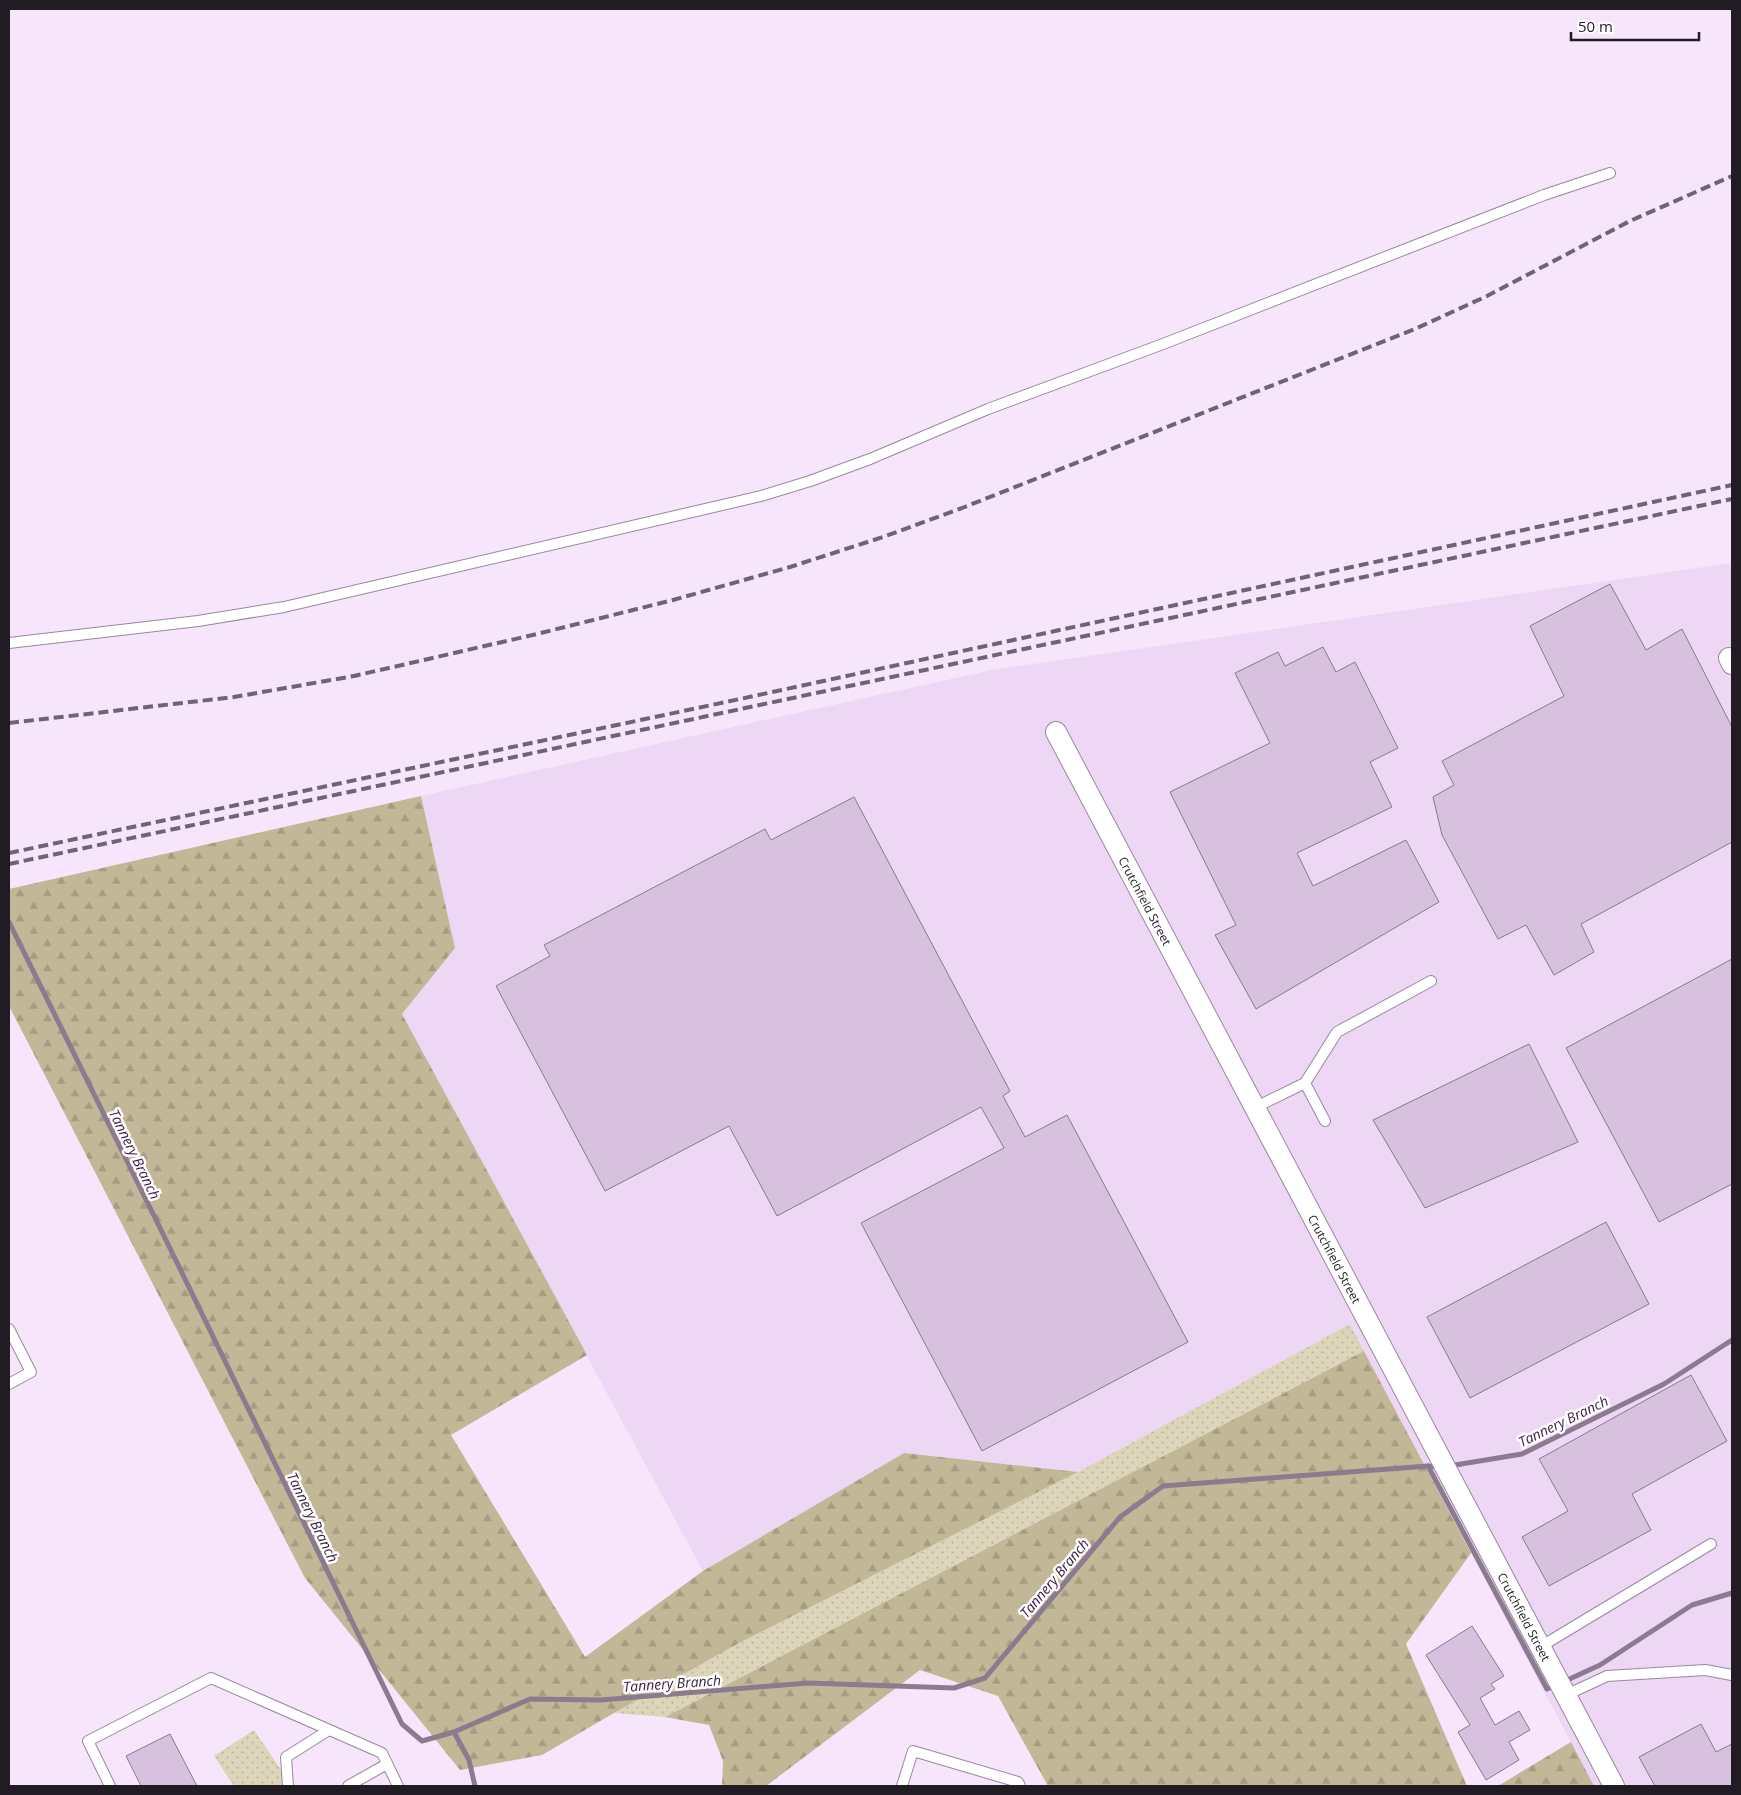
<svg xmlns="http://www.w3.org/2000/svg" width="1741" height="1795" viewBox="0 0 1741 1795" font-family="'Open Sans',sans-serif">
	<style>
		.built { fill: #edd7f4 }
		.grass { fill: url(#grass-dots) }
		.forest { fill: url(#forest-firs) }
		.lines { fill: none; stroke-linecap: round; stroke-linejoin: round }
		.stream { stroke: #8b7a90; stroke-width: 5 }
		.building { fill: #d8c1de; stroke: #88798d }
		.service-casing { stroke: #98889d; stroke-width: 12 }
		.minor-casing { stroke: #98889d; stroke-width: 22 }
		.service { stroke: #fff; stroke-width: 10 }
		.minor { stroke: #fff; stroke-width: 20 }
		.rail { stroke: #6f6472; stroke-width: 4; stroke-dasharray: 10 5; stroke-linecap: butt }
		.labels { text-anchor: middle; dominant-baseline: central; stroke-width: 5; stroke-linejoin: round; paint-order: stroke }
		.street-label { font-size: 12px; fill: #211b23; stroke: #fff }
		.water-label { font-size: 14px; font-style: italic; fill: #3e2046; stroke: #fff }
	</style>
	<defs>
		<pattern id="grass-dots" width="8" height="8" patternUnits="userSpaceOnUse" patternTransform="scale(1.25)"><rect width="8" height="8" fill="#ddd5b9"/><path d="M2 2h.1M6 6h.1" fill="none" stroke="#bdb69f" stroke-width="1.8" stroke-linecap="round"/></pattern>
		<pattern id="forest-firs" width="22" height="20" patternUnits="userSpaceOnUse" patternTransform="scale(1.25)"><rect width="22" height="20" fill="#c2b796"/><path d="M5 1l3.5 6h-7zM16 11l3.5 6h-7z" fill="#a69d81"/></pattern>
	</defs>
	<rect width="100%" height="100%" fill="#f7e5fc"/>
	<!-- built -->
	<path class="built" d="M1732,563V1786H1594L1350,1324L1078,1472L904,1453L703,1571L402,1014L455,948L421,796L992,670Z"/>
	<!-- grass -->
	<g class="grass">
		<path d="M1350,1324L1364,1351L665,1717L614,1713L741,1642L1078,1472Z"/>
		<path d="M254,1730L292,1786H234L214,1756Z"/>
	</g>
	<!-- forest -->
	<g class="forest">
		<path d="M421,796L455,948L402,1014L587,1355L451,1435L585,1657L703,1571L904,1453L1078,1472L741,1642L614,1713L542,1755L460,1770L305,1578L9,1006V889Z"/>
		<path d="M1364,1351L1471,1553L1406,1644L1467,1786H1048L998,1696L920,1670L766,1786H722L723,1761L709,1725L665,1717Z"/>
		<path d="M1571,1742L1594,1786H1498Z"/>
	</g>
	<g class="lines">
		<!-- stream -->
		<g class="stream">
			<path d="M9,922L164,1236L402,1724L422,1741L454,1732L530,1699L601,1700L808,1683L954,1688L985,1678L1120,1517L1163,1486L1428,1466L1438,1467"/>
			<path d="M1428,1466L1547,1689L1556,1685"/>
			<path d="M1449,1466L1522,1454L1664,1384L1732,1340"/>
			<path d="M1563,1682L1600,1665L1692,1605L1732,1593"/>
			<path d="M454,1732L469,1760L475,1786"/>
		</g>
	</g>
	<!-- building -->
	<g class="building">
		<path d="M1610,584L1646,650L1682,629L1732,727V842L1581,924L1594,952L1554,975L1526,925L1498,939L1442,835L1433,797L1454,785L1442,761L1564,696L1530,626Z"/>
		<path d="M1323,647L1336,672L1355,662L1398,748L1370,762L1392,807L1297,853L1313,886L1406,840L1439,902L1256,1009L1215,935L1236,925L1170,792L1270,743L1235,673L1278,652L1285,666Z"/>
		<path d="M854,797L1010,1091L1003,1096L1025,1137L1067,1115L1188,1342L982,1451L861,1223L1004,1148L981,1107L777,1216L729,1126L605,1191L496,986L550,956L544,945L765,829L771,840Z"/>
		<path d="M1732,959V1184L1659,1222L1566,1048Z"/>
		<path d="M1529,1044L1578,1142L1425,1208L1373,1120Z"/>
		<path d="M1606,1222L1649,1304L1470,1398L1427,1317Z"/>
		<path d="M1691,1375L1727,1441L1632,1494L1651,1530L1549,1586L1522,1537L1568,1511L1539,1459Z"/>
		<path d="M1472,1626L1504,1676L1491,1684L1495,1689L1480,1698L1495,1725L1519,1711L1530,1730L1509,1742L1519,1760L1486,1780L1458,1732L1470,1725L1426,1655Z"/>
		<path d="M1701,1724L1716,1752L1732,1744V1786H1655L1639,1757Z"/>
		<path d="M170,1734L197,1786H141L126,1756Z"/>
	</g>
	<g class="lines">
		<defs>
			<g id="service">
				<path d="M9,643L198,621L284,607L761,496L810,481L870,459L988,409L1163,344L1544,195L1610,173"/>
				<path d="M1305,1083L1337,1032L1431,981"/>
				<path d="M1254,1108L1305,1083L1325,1121"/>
				<path d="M9,1329L31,1372L9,1384"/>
				<path d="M1540,1647L1711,1544"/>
				<path d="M1566,1695L1607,1676L1705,1670L1732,1675"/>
				<path d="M110,1786L88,1741L211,1678L382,1753L398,1786"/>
				<path d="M288,1786L286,1757L329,1730"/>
				<path d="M348,1786L387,1764"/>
				<path d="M902,1786L913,1751L1018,1782L1020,1786"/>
			</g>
			<g id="minor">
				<path d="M1729,658L1732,664"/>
				<path id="s1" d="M1056,732L1614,1786"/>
			</g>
		</defs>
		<!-- service casing -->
		<use href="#service" class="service-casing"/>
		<!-- minor casing -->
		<use href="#minor" class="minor-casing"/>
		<!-- service -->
		<use href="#service" class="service"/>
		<!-- minor -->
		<use href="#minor" class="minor"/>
		<!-- rail -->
		<g class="rail">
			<path d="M9,723L234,697L354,676L537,634L673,600L790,567L883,537L962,508L1415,329L1487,296L1630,221L1732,176"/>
			<path d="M9,853L726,702L1732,485"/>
			<path d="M9,864L1732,499"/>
		</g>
	</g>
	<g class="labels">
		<!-- street labels -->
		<g class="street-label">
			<text stroke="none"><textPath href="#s1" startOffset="191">Crutchfield Street</textPath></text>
			<text stroke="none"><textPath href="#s1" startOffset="596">Crutchfield Street</textPath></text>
			<text stroke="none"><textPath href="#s1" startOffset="1001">Crutchfield Street</textPath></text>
		</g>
		<!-- water labels -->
		<g class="water-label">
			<text transform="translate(135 1154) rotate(64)">Tannery Branch</text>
			<text transform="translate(1563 1421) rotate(-26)">Tannery Branch</text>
			<text transform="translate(313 1517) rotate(64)">Tannery Branch</text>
			<text transform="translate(1054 1578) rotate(-50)">Tannery Branch</text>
			<text transform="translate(672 1683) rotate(-4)">Tannery Branch</text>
		</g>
	</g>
	<!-- border -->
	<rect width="1741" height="1795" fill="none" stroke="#211b23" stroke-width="20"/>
	<!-- scale -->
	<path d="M1571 32v8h128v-8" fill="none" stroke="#211b23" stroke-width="2.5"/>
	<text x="1578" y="32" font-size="15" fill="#211b23" stroke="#ffffff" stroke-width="4" paint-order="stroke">50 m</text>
</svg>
